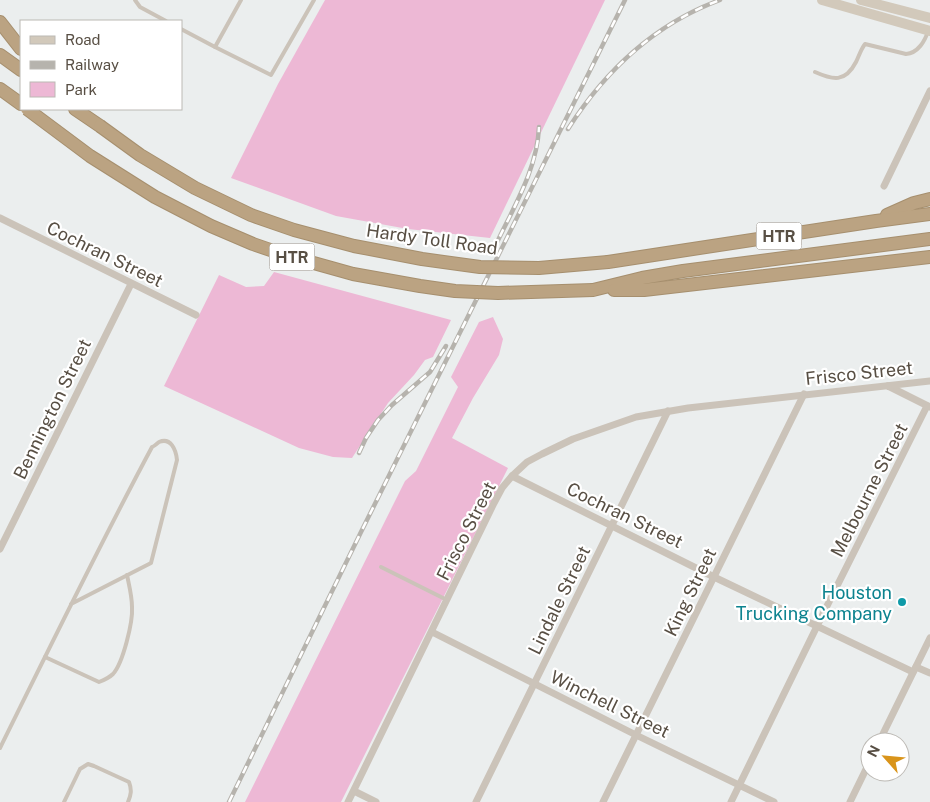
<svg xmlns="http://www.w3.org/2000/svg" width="930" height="802" viewBox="0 0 930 802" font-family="'Public Sans',sans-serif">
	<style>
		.green { fill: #edb8d5 }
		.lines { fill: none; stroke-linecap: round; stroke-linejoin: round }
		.motorway-casing { stroke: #a68f6e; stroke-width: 14 }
		.service { stroke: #cbc3b9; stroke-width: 4 }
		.minor { stroke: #cbc3b9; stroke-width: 7 }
		.secondary { stroke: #d2c9bb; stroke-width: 10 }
		.motorway { stroke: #bba382; stroke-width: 12 }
		.rail-casing { stroke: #b6b3ad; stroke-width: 4.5 }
		.rail { stroke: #fff; stroke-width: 2.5; stroke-dasharray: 8; stroke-linecap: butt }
		.motorway-bridge-casing { stroke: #a68f6e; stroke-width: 14; stroke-linecap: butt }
		.motorway-bridge { stroke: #bba382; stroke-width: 12 }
		.culture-dot { fill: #0f9aa8; stroke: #fff; stroke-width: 2 }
		.labels { text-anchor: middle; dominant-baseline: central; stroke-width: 4.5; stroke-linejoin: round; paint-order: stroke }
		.shield { fill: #fff; stroke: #8a847c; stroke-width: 1 }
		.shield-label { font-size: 16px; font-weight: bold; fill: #584f44 }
		.street-label { font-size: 18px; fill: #584f44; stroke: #fff }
		.culture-label { font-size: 18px; fill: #0d838f; stroke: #fff; text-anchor: end }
	</style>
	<rect width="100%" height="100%" fill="#ebeeee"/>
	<!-- green -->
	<g class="green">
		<path d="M325,0H605L490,238L408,229L336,216L231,178L278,84Z"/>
		<path d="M274,272L451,320L433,357L425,360L414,375L388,403L352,458L333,457L299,448L164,386L219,275L246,287L264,286Z"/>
		<path d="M493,317L503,339L499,355L473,398L452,438L508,468L341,802H245L405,481L416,471L458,387L451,377L479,322Z"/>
	</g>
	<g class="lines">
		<defs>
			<g id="motorway">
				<path d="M0,22L21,49"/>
				<path d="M0,55L21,70"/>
				<path d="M0,89L21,104"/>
				<path d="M75,109L100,126"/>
				<path d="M887,215L914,203L930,199"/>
				<path d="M608,262L876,221L930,214"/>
				<path d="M593,290L642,278L683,271L930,239"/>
				<path d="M614,290H644L930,257"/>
			</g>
		</defs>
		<!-- motorway casing -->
		<use href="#motorway" class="motorway-casing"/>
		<!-- service -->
		<g class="service">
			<path d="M135,0L140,7L166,21"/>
			<path d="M241,0L215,47L271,75L314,0"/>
			<path d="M181,29L215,47"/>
			<path d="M815,72C833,80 845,83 856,62C859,56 861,49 865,44L906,54C918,53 925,41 928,31"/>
			<path d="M381,567L447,600"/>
			<path d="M45,657L99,682C104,680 109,678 113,674C123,663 133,622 132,607C132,596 129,585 127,575"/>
			<path d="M0,748C50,647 99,546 152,447C153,447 159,442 159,442C171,437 176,450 177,460L151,563L71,604"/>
			<path d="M64,802L80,769L88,764L94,766L129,782C132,790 131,795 128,802"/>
		</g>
		<!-- minor -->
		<g class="minor">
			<path d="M884,186L930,91"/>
			<path d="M0,218L196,315"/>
			<path d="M888,386L930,407"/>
			<path d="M512,476L714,577L913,672"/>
			<path d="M0,549L131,284"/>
			<path d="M432,632L636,735L774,802"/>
			<path d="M916,667L930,673"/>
			<path d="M879,742L930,638"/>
			<path d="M354,791L376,802"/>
			<path d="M348,802L494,503L502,488L512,476L527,462L542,454L573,439L636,417L688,408L930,381"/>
			<path d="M476,802L668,411"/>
			<path d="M603,802L804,394"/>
			<path d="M731,802L821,618L927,406"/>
			<path d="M850,802L870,761"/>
		</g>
		<!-- secondary -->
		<g class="secondary">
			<path d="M822,0L930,31"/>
			<path d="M861,0L930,18"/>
		</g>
		<!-- motorway -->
		<use href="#motorway" class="motorway"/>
		<defs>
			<g id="rail">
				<path d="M568,129C605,71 655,24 720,0"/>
				<path d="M493,251C511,211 537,172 539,127"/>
				<path d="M359,453L366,438L378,420L392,405L430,372L446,346"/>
				<path d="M229,802L361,532L625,0"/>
			</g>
		</defs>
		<!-- rail casing -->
		<use href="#rail" class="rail-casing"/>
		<!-- rail -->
		<use href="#rail" class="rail"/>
		<defs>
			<g id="motorway-bridge">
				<path d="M27,109L90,156L155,197L211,226L253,244L285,255L353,274L420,286L455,291L498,293L593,290"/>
				<path d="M100,126L140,155L195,188L251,215L294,230L354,246L422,259L480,267L539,268L608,262"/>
			</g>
		</defs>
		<!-- motorway-bridge casing -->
		<use href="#motorway-bridge" class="motorway-bridge-casing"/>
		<!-- motorway-bridge -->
		<use href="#motorway-bridge" class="motorway-bridge"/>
	</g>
	<!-- markers -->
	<circle class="culture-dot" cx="902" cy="602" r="5"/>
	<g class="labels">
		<!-- shield labels -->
		<g class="shield">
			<rect x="756.5" y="222.5" width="45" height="27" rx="4"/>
			<rect x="269.5" y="243.5" width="45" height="27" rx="4"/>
		</g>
		<g class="shield-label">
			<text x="779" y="236">HTR</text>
			<text x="292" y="257">HTR</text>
		</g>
		<!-- street labels -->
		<g class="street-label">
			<text transform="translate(432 239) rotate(8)">Hardy Toll Road</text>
			<text transform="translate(105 254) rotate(26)">Cochran Street</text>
			<text transform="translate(859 373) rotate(-6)">Frisco Street</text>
			<text transform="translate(52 409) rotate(-64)">Bennington Street</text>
			<text transform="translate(869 490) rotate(-63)">Melbourne Street</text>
			<text transform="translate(625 515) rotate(26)">Cochran Street</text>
			<text transform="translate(466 531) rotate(-63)">Frisco Street</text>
			<text transform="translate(690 592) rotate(-64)">King Street</text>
			<text transform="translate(559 600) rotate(-64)">Lindale Street</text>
			<text transform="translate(610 704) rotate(26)">Winchell Street</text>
		</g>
		<!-- culture labels -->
		<g class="culture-label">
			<text x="892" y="592">Houston<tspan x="892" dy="21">Trucking Company</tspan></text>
		</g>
	</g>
	<!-- legend -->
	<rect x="20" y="20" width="162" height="90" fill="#ffffff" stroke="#bcb9b4"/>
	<rect x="30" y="36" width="25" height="8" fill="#d2c9bb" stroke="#bcb9b4"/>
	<text x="65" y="45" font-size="15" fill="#584f44">Road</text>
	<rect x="30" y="61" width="25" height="8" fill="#b6b3ad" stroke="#bcb9b4"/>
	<text x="65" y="70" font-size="15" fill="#584f44">Railway</text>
	<rect x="30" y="82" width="25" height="15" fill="#edb8d5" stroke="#bcb9b4"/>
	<text x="65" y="95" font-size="15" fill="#584f44">Park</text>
	<!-- north arrow -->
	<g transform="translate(885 757) rotate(297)"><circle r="24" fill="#ffffff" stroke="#bcb9b4"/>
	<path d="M0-4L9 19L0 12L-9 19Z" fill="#d9941a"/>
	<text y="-8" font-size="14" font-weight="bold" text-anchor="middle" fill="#584f44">N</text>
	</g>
</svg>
